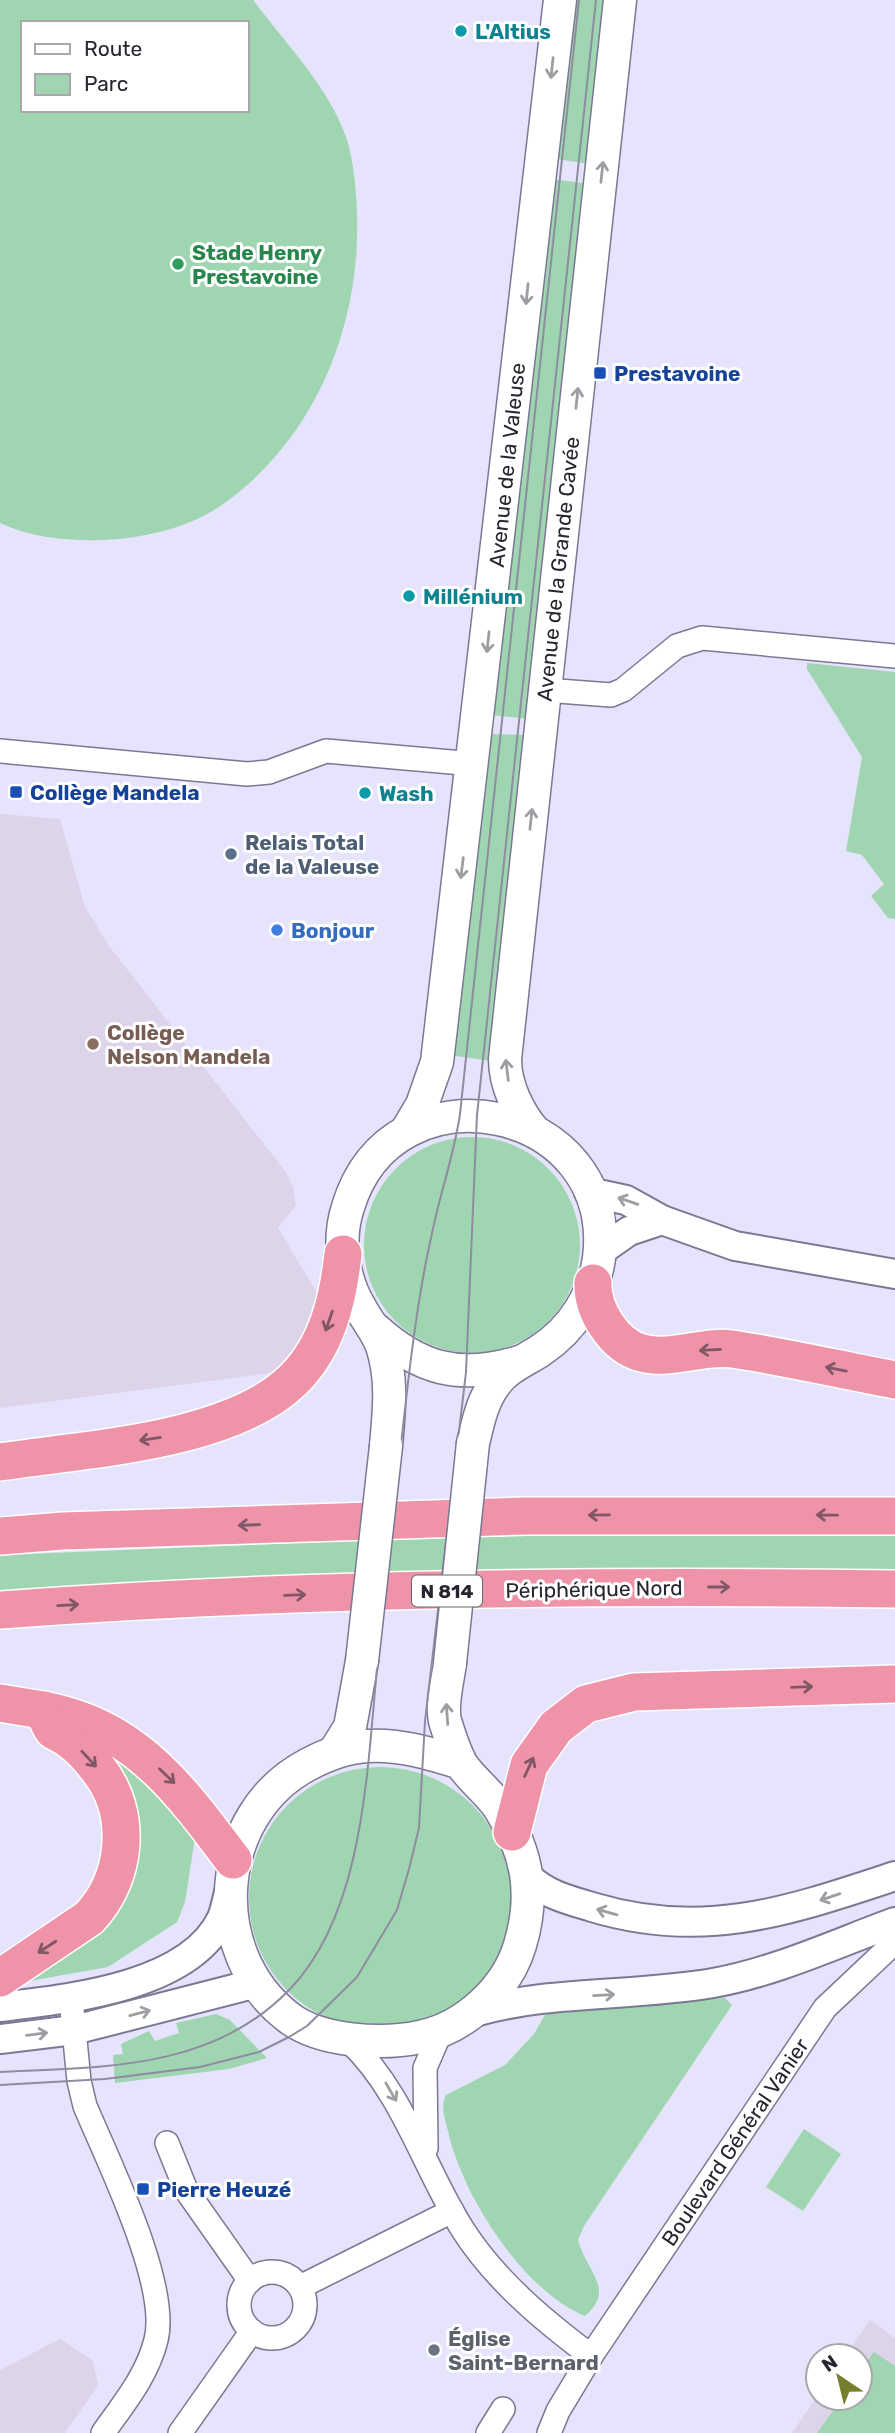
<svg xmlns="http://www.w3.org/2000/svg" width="895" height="2433" viewBox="0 0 895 2433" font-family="Rubik,sans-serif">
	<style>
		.education { fill: #ddd4ea }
		.green { fill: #a0d5b1; fill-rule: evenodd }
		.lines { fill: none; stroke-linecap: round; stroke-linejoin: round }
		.minor-casing { stroke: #7b7893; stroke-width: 26 }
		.tertiary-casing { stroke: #7b7893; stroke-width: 32 }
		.secondary-casing { stroke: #7b7893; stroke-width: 35 }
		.trunk-casing { stroke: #fff; stroke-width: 40 }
		.minor { stroke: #fff; stroke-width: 23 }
		.tertiary { stroke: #fff; stroke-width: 28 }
		.secondary { stroke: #fff; stroke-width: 32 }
		.trunk { stroke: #ef94a8; stroke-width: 37 }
		.tram { stroke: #8e8c9f; stroke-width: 2 }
		.secondary-bridge-casing { stroke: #7b7893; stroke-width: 35; stroke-linecap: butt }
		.secondary-bridge { stroke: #fff; stroke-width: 32 }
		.oneway { stroke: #9d9da2 }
		.oneway2 { stroke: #805766 }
		.culture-dot { fill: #0f9aa8; stroke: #fff; stroke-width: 2.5 }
		.leisure-dot { fill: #2e9e5b; stroke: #fff; stroke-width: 2.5 }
		.transit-dot { fill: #1a4fb4; stroke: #fff; stroke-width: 2.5 }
		.service-dot { fill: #5c6f8a; stroke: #fff; stroke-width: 2.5 }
		.shop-dot { fill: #3f7fe0; stroke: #fff; stroke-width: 2.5 }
		.education-dot { fill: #8d6e63; stroke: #fff; stroke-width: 2.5 }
		.worship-dot { fill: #6b7280; stroke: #fff; stroke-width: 2.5 }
		.labels { text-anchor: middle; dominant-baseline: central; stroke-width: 6; stroke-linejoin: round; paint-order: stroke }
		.shield { fill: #fff; stroke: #67666e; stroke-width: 2 }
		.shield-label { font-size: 19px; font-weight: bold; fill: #262530 }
		.culture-label { font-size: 21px; font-weight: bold; fill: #0d838f; stroke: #fff; text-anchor: start }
		.leisure-label { font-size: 21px; font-weight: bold; fill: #27864d; stroke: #fff; text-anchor: start }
		.transit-label { font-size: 21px; font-weight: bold; fill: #164399; stroke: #fff; text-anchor: start }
		.street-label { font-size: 21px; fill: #262530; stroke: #fff }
		.service-label { font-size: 21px; font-weight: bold; fill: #4e5e75; stroke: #fff; text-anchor: start }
		.shop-label { font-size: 21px; font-weight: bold; fill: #366cbe; stroke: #fff; text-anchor: start }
		.education-label { font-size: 21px; font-weight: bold; fill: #785e54; stroke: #fff; text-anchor: start }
		.worship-label { font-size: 21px; font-weight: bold; fill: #5b616d; stroke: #fff; text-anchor: start }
	</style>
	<rect width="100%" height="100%" fill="#e6e3fc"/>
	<!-- education -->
	<g class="education">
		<path d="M0,814L60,819L85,907L109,946L285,1171L293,1187L296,1205L278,1228L340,1331L288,1371L0,1408Z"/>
		<path d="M870,2320L895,2338V2433H792L818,2395V2398H860V2356H845Z"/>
		<path d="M60,2339L93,2361L98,2385L65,2433H0V2370Z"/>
	</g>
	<!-- green -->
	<g class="green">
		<path d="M0,0H253C285,43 330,88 347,140C354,163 356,189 357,213C361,326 315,441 219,507C185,529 143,538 103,540C69,541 31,538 0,523ZM23,23H247V110H23Z"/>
		<path d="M570,0H607L589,164L551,158Z"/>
		<path d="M551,179L590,184L528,719L491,715Z"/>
		<path d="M807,663L895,672V919L888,918L871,896L884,884L862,855L846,851L862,757L807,669Z"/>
		<path d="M488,734L526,735L499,1062L448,1055L464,980Z"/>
		<circle cx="472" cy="1245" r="108"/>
		<path d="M749,1530L895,1533V1572L0,1593V1555L346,1541Z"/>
		<path d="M94,1745L120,1751L196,1831L185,1902L177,1922L108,1967L13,1984L111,1906Z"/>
		<circle cx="380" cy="1898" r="131"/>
		<path d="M725,1998L732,2005L584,2226L578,2240C587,2273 616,2289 585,2316C523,2291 462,2195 448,2131C445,2119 440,2107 446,2095L505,2065L534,2034L550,2006Z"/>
		<path d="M216,2014L230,2020L267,2058L229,2069L115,2083L113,2055L123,2054L121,2044L149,2031L155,2041L179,2033L176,2023Z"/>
		<path d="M804,2129L841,2154L803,2211L766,2187Z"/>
		<path d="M874,2352L895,2366V2433H817L842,2398H860V2371Z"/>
	</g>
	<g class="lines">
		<defs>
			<g id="minor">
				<path d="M545,690L611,695L623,690L677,646L702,638L895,656"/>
				<path d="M0,751L247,774L269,772L326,751L474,764"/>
				<path d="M71,1999L79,2081L85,2106C108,2161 170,2285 156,2340C147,2376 124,2403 103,2433"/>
				<path d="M348,2040C404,2093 423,2167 463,2230C495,2280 544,2321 591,2356"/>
				<path d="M167,2143L186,2190L250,2281"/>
				<path d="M426,2148L425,2068L440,2033"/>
				<circle cx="272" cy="2305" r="33"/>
				<path d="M300,2287L452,2211"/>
				<path d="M180,2433L252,2331"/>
				<path d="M488,2433L503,2409"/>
				<path d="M549,2433L558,2411L591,2356L825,2008L895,1942"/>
			</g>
			<g id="tertiary">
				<path d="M589,1192L626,1200L662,1220L735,1246L895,1274"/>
				<path d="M599,1252L629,1231L662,1220"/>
				<path d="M529,1878C547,1895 569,1900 592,1907C704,1941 789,1911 895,1876"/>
				<path d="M0,2007C66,1999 189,1988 222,1918C225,1910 227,1901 229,1892"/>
				<path d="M474,2012C551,1990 633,1997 713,1983C775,1972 835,1944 895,1922"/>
				<path d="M0,2039L74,2030L257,1983"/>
			</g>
			<g id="secondary">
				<path d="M534,1131C518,1112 505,1085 505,1059L620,0"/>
				<path d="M406,1132L422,1105L437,1062L560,0"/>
				<path d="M374,1328C419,1369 459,1380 519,1362"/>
				<path d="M386,1446C389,1412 393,1379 382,1346C377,1332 368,1322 361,1309C343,1280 337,1240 348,1207C393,1058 618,1104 599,1258C594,1295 573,1329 541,1350C525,1361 507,1367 495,1384C482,1401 478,1423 473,1443"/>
				<path d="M450,1663C448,1680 441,1704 445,1721C449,1734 455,1753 462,1765C473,1781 490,1793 500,1809C528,1853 535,1895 520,1945C507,1989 465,2028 420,2037C382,2045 320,2042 288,2017C204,1952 214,1813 309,1764C328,1754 346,1747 368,1746C401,1744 431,1754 461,1763"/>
				<path d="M335,1751L350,1727L362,1661"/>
			</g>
			<g id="trunk">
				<path d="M593,1283C592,1310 614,1346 642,1353C672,1361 702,1345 732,1349C787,1357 841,1370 895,1380"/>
				<path d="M0,1462C85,1449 230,1442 293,1380C327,1347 338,1300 343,1254"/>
				<path d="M0,1536L63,1531L527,1516H895"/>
				<path d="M0,1610C297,1588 597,1585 895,1589"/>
				<path d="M0,1703C21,1707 43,1709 64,1715C143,1736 187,1799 233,1860"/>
				<path d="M512,1832L529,1765L556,1727L586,1704L634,1692L895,1684"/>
				<path d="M0,1978L89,1918C127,1878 133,1813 98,1769C90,1758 79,1746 67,1738C63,1735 57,1733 53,1730C49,1725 46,1716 44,1710"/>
			</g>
		</defs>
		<!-- minor casing -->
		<use href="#minor" class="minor-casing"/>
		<!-- tertiary casing -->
		<use href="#tertiary" class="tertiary-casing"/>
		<!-- secondary casing -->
		<use href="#secondary" class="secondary-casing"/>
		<!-- trunk casing -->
		<use href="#trunk" class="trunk-casing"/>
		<!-- minor -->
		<use href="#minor" class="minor"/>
		<!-- tertiary -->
		<use href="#tertiary" class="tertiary"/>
		<!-- secondary -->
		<use href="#secondary" class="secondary"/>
		<!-- trunk -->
		<use href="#trunk" class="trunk"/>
		<!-- tram -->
		<g class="tram">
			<path d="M0,2072C103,2067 213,2070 290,1989C368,1908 367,1756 379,1649C390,1552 399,1455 411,1358C416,1319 422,1277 431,1238C439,1196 454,1156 460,1114L579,0"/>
			<path d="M0,2085L105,2079L200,2067L259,2052L289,2037L307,2026L357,1977L397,1910L409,1869L419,1828L425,1721L466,1372L477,1115L596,0"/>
		</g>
		<defs>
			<g id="secondary-bridge">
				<path d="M362,1661L386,1446"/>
				<path d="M450,1663L473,1443"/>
			</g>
		</defs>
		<!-- secondary-bridge casing -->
		<use href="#secondary-bridge" class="secondary-bridge-casing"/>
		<!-- secondary-bridge -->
		<use href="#secondary-bridge" class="secondary-bridge"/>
	</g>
	<!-- one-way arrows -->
	<defs><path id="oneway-shaft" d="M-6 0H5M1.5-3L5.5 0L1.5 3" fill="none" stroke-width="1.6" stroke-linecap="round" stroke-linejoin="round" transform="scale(1.75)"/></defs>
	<g class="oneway">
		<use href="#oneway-shaft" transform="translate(552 68) rotate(96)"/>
		<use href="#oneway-shaft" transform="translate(602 172) rotate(-84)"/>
		<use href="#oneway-shaft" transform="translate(527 294) rotate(96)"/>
		<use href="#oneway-shaft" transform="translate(577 398) rotate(-84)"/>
		<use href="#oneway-shaft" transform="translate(488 642) rotate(96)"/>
		<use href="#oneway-shaft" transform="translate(531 819) rotate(-84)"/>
		<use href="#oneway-shaft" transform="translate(462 868) rotate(97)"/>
		<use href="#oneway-shaft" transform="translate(507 1070) rotate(-97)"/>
		<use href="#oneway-shaft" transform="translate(628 1201) rotate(-161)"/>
		<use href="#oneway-shaft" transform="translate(447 1714) rotate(-94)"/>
		<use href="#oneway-shaft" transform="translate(830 1897) rotate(161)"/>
		<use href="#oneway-shaft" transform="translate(607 1912) rotate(-164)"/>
		<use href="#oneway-shaft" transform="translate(604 1995) rotate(-3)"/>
		<use href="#oneway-shaft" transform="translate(140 2013) rotate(-15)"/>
		<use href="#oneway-shaft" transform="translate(37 2034) rotate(-7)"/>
		<use href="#oneway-shaft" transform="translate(391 2092) rotate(60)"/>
	</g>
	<g class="oneway2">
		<use href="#oneway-shaft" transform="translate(329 1321) rotate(109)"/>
		<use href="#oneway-shaft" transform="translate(710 1350) rotate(177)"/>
		<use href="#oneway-shaft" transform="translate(836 1369) rotate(-169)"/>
		<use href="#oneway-shaft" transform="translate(150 1439) rotate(171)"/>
		<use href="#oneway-shaft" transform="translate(599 1515) rotate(179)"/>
		<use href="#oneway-shaft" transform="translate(827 1515) rotate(-179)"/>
		<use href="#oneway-shaft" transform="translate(249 1525) rotate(178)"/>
		<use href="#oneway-shaft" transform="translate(719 1587)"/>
		<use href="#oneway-shaft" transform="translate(295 1595) rotate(-2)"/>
		<use href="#oneway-shaft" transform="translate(68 1605) rotate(-3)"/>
		<use href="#oneway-shaft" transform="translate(802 1687) rotate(-2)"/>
		<use href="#oneway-shaft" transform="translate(89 1759) rotate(47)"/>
		<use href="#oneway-shaft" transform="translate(529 1767) rotate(-65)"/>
		<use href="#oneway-shaft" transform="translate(167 1776) rotate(44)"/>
		<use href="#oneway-shaft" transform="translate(47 1947) rotate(147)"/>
	</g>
	<!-- markers -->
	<g class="culture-dot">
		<circle cx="461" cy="31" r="7"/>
		<circle cx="409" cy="596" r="7"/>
		<circle cx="365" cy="793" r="7"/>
	</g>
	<circle class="leisure-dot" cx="178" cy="264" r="7"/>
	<g class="transit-dot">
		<rect x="593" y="366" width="14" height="14" rx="3.5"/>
		<rect x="9" y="785" width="14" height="14" rx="3.5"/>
		<rect x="136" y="2182" width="14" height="14" rx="3.5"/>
	</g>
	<circle class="service-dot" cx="231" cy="854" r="7"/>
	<circle class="shop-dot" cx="277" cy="930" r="7"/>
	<circle class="education-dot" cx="93" cy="1044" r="7"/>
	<circle class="worship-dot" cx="434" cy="2350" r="7"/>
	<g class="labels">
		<!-- shield labels -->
		<rect class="shield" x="412" y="1575.5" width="70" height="31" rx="5"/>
		<g class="shield-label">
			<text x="447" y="1591">N 814</text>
		</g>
		<!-- culture labels -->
		<g class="culture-label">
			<text x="475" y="31">L'Altius</text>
			<text x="423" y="596">Millénium</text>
			<text x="379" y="793">Wash</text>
		</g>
		<!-- leisure labels -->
		<g class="leisure-label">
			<text x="192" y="252">Stade Henry<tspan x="192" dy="24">Prestavoine</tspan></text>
		</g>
		<!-- transit labels -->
		<g class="transit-label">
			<text x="614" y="373">Prestavoine</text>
			<text x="30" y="792">Collège Mandela</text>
			<text x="157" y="2189">Pierre Heuzé</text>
		</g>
		<!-- street labels -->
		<g class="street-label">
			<text transform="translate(507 465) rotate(-84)">Avenue de la Valeuse</text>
			<text transform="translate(558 569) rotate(-84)">Avenue de la Grande Cavée</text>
			<text transform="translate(594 1589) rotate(-1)">Périphérique Nord</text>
			<text transform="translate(735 2142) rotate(-56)">Boulevard Général Vanier</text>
		</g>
		<!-- service labels -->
		<g class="service-label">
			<text x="245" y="842">Relais Total<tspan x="245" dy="24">de la Valeuse</tspan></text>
		</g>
		<!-- shop labels -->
		<g class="shop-label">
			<text x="291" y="930">Bonjour</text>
		</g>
		<!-- education labels -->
		<g class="education-label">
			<text x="107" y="1032">Collège<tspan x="107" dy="24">Nelson Mandela</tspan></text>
		</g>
		<!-- worship labels -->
		<g class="worship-label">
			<text x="448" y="2338">Église<tspan x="448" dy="24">Saint-Bernard</tspan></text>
		</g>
	</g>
	<!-- legend -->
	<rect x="21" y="21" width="228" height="91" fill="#ffffff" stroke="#a8a8ac" stroke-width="2"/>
	<rect x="35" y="44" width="35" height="10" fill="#ffffff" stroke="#a8a8ac" stroke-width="2"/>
	<text x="84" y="56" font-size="21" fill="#262530">Route</text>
	<rect x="35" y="74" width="35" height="21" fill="#a0d5b1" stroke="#a8a8ac" stroke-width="2"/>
	<text x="84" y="91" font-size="21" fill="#262530">Parc</text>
	<!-- north arrow -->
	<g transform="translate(839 2377) rotate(325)"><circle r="33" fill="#ffffff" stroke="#a8a8ac" stroke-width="2"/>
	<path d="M0-5L12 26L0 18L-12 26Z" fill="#757e2a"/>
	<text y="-10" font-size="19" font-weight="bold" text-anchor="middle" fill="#262530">N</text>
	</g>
</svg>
